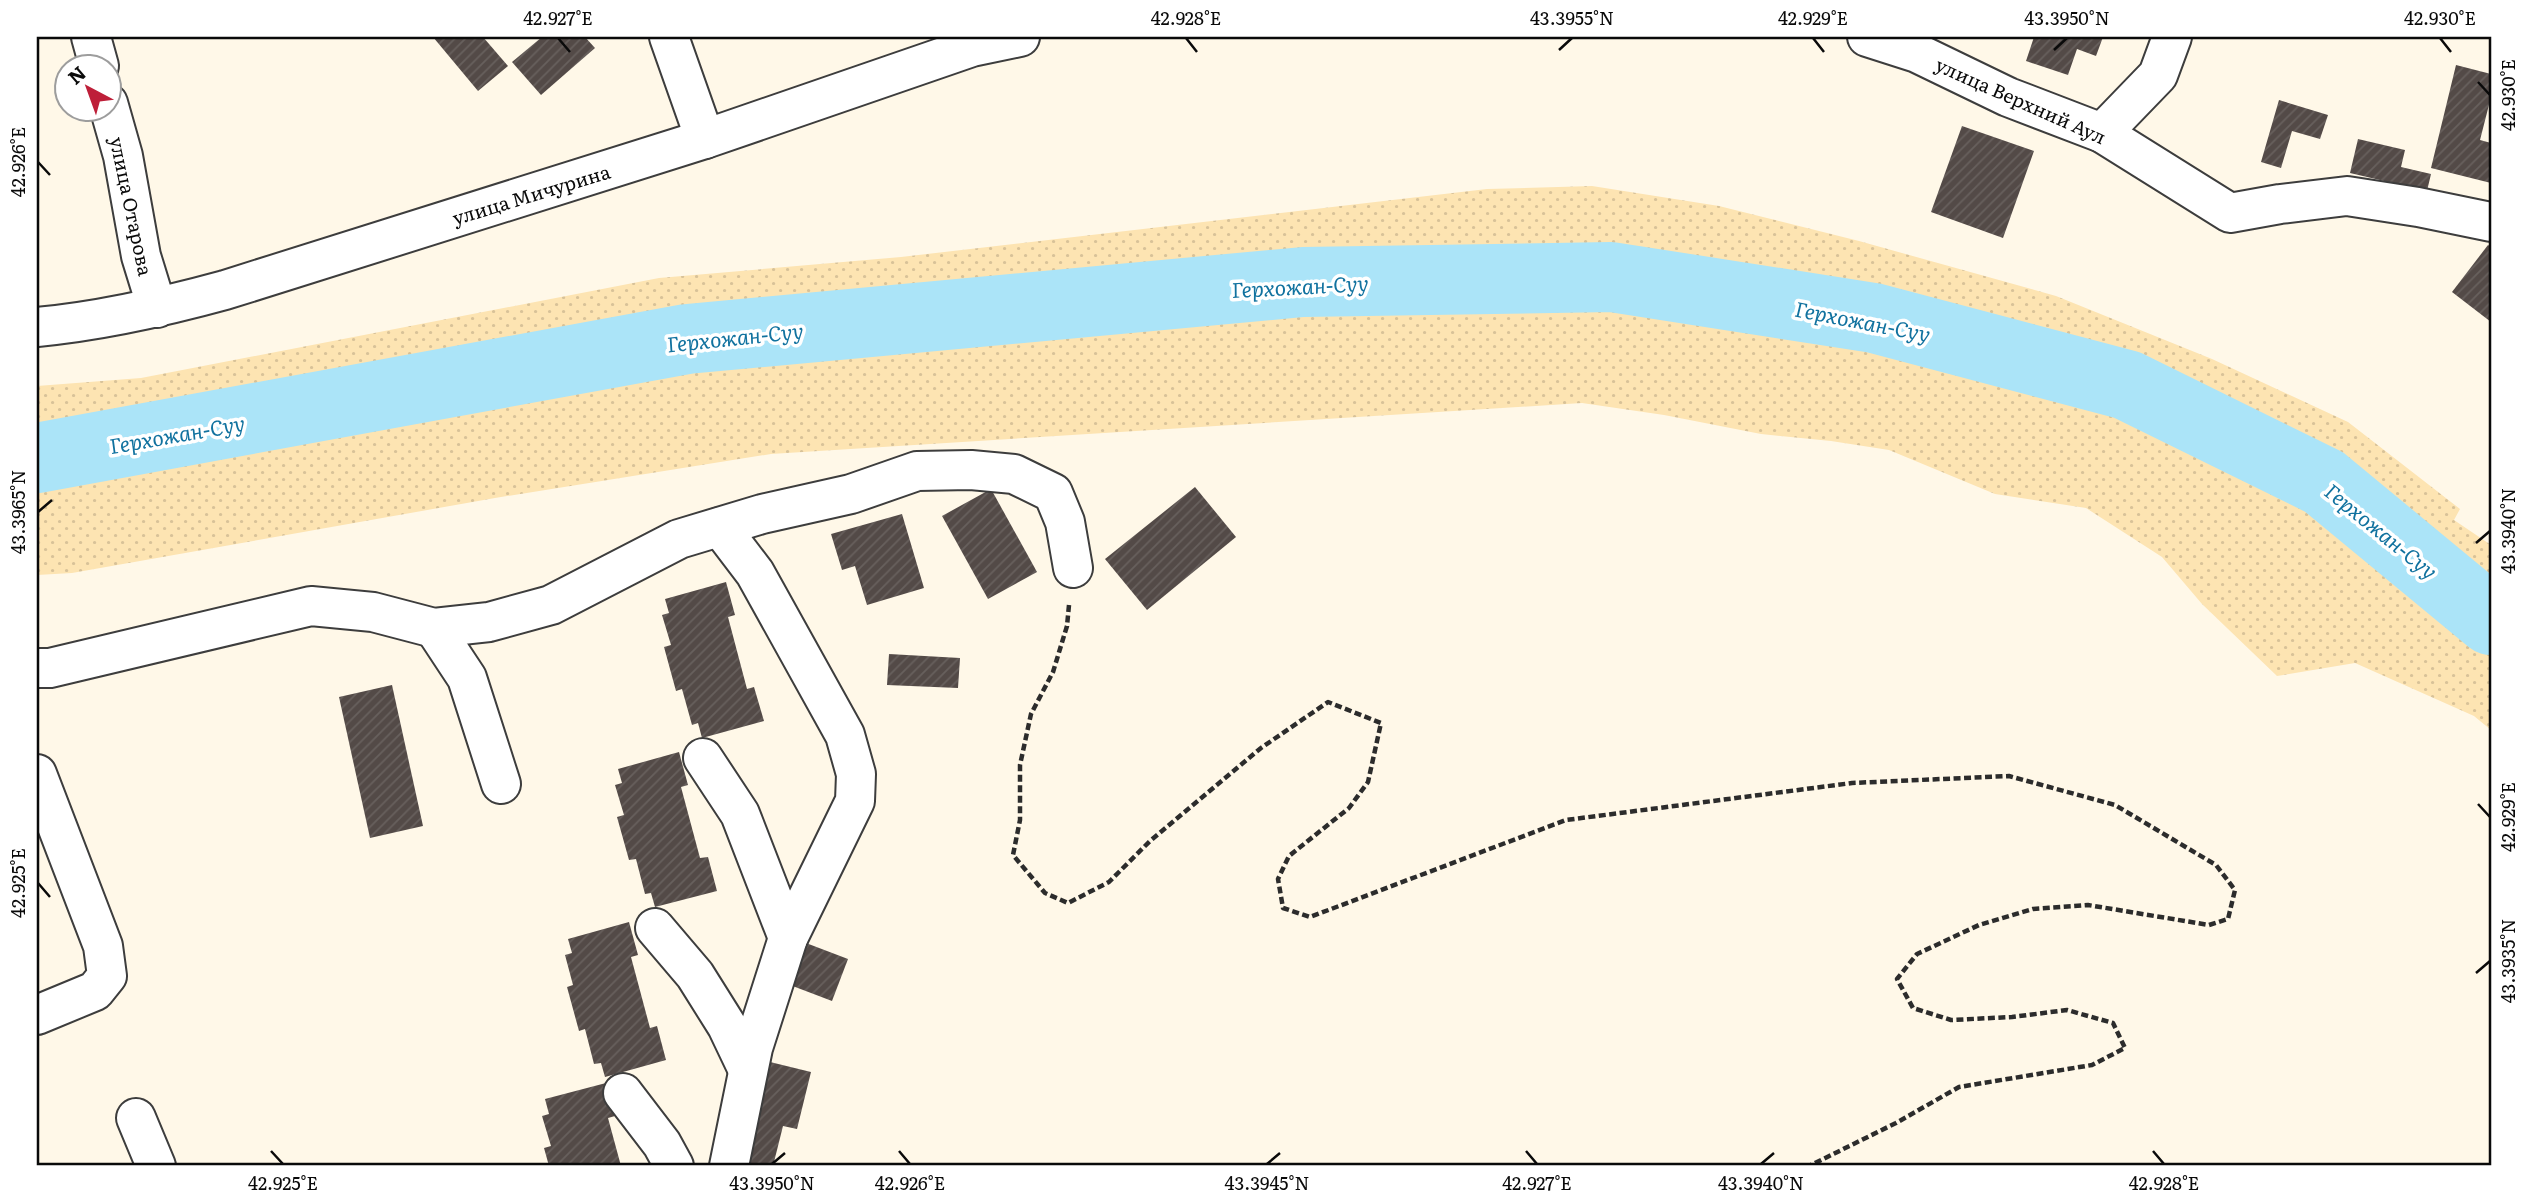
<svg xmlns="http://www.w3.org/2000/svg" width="2528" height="1203" viewBox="0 0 2528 1203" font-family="Literata,serif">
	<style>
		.sand { fill: url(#sand-dots) }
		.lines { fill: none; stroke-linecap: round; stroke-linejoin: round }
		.river { stroke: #abe4f8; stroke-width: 70 }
		.building { fill: url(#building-hatch) }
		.minor-casing { stroke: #3d3d3d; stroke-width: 42 }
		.path { stroke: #2c2c2c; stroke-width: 4.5; stroke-dasharray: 7 3.5; stroke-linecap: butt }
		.minor { stroke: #fff; stroke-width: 38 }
		.ticks { fill: none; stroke: #0a0a0a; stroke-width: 2.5 }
		.labels { text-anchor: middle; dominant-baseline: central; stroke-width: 7; stroke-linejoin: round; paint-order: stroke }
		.street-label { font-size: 19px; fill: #0a0a0a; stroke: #fff }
		.water-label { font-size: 21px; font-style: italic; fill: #11729f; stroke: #fff }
		.neatline { fill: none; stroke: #0a0a0a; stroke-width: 2.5 }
		.ticks-label { font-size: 18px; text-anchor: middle; fill: #0a0a0a }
	</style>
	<defs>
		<pattern id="sand-dots" width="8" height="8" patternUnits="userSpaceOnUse" patternTransform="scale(1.75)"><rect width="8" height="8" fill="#fde4b2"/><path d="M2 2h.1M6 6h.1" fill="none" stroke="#d8c298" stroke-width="1.8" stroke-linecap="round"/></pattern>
		<pattern id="building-hatch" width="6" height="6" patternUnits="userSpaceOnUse" patternTransform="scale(1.75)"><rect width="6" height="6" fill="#534a47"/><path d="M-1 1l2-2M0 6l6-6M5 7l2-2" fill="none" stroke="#67605d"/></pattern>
	</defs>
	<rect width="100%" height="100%" fill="#fff8e8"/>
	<!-- sand -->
	<path class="sand" d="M1592,186L1719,206L1859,241L2056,296L2212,359L2348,422L2460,509L2454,520L2491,545V730L2474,716L2355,663L2277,676L2202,604L2162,557L2086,508L1995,494L1889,450L1831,441L1761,434L1664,415L1582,403L771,454L495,498L72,573L37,575V386L141,378L659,278L901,257L1487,189Z"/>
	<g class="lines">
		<!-- river -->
		<path class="river" d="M37,458L687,339L1303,282L1611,277L1874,318L2127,385L2324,482L2491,620"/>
	</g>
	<!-- building -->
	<g class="building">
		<path d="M433,37H483L508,66L478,91Z"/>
		<path d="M542,37H585L595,48L541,95L512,62Z"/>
		<path d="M2034,37H2103L2096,56L2077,49L2068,75L2026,61Z"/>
		<path d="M2456,65L2491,74V97L2480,140L2491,143V183L2431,168Z"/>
		<path d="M2279,100L2328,115L2320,139L2292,131L2281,168L2261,162Z"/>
		<path d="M1962,126L2034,151L2003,238L1931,212Z"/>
		<path d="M2358,139L2405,150L2401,167L2431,174L2427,191L2350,173Z"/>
		<path d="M2488,245L2491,247V322L2452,292Z"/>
		<path d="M1195,487L1236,537L1147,610L1105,559Z"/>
		<path d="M991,489L1037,572L988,599L942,516Z"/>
		<path d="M902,514L924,588L867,605L855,566L842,570L831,534Z"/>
		<path d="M726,582L735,615L728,617L747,689L754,687L764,721L702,738L698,723L692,725L682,689L676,691L664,647L671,645L662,615L669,613L665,599Z"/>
		<path d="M889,654L960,658L958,688L887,685Z"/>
		<path d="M392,685L423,826L370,838L339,697Z"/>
		<path d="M679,752L688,785L681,787L700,858L708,857L717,891L655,907L651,893L645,894L636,859L629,860L617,817L624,815L615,785L622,783L618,769Z"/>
		<path d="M629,922L638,955L631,957L650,1028L657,1026L666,1060L605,1077L601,1063L594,1064L585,1029L579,1031L567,987L573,985L565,955L572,953L568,939Z"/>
		<path d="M806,943L848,959L832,1001L790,985Z"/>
		<path d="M766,1061L811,1072L797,1129L783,1126L773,1166H747Z"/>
		<path d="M606,1083L615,1116L608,1118L621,1166H549L544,1148L551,1146L542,1116L549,1114L545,1099Z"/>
	</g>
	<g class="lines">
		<defs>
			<g id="minor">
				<path d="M91,37L99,66"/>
				<path d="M669,37L705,139"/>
				<path d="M1867,37L1917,53L2008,97L2102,133L2230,213L2280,204L2347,196L2418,207L2491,222"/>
				<path d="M108,103L123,156L141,256L157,308"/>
				<path d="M2102,133L2158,75L2172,37"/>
				<path d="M37,327C101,321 163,307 225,290L705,139L972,47L1020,37"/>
				<path d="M720,527L755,573L845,735L856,774L855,801L788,938L753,1048L729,1166"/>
				<path d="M434,628L467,678L501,784"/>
				<path d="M37,668H50L311,606L373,612L434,628L489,622L551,605L679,539L762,514L851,494L917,471L971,470L1014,474L1053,493L1065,522L1073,568"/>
				<path d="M703,758L740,814L788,938"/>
				<path d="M37,774L103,946L107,976L95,991L37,1015"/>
				<path d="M655,928L695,975L727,1026L748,1070"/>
				<path d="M623,1093L662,1144L674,1166"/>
				<path d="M136,1118L156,1166"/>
			</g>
		</defs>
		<!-- minor casing -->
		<use href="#minor" class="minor-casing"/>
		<!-- path -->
		<path class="path" d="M1069,605L1067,626L1053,672L1031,714L1020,765V820L1013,855L1045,893L1068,903L1109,882L1150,841L1261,748L1328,702L1381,723L1368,782L1349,808L1289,856L1278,879L1283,908L1310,917L1566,820L1852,783L2009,776L2115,805L2216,865L2235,890L2228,919L2209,925L2088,905L2033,909L1979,925L1917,954L1897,979L1913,1008L1951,1020L2012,1017L2067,1010L2113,1023L2125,1048L2092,1065L1959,1087L1896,1123L1809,1166"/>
		<!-- minor -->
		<use href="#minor" class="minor"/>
	</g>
	<!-- ticks -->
	<path class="ticks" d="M558,38L570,52M1186,38L1197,52M1813,38L1824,52M2440,38L2451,52M1559,50L1572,38M2054,50L2067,38M2478,82L2490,95M38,162L50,175M38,512L52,500M2476,543L2490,531M2478,804L2490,817M38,883L50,897M2476,973L2490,961M271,1151L283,1164M899,1151L910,1164M1526,1151L1537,1164M2153,1151L2164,1164M772,1164L785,1153M1267,1164L1280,1153M1761,1164L1774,1153"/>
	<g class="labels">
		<!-- street labels -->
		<g class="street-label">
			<text transform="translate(2021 100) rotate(24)">улица Верхний Аул</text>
			<text transform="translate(531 194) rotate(-17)">улица Мичурина</text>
			<text transform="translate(132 206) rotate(78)">улица Отарова</text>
		</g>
		<!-- water labels -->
		<g class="water-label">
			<text transform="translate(1300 285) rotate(-3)">Герхожан-Суу</text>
			<text transform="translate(1863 320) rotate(11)">Герхожан-Суу</text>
			<text transform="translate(735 336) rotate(-6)">Герхожан-Суу</text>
			<text transform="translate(177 433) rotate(-10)">Герхожан-Суу</text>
			<text transform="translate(2382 530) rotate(39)">Герхожан-Суу</text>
		</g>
	</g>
	<!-- border -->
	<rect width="2528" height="1203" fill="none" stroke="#ffffff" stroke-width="77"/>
	<!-- north arrow -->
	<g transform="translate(88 88) rotate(319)"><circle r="33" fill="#ffffff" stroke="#9d9d9d" stroke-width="2"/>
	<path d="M0-5L12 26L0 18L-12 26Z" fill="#be1f39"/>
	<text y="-10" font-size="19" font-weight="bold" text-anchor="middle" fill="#0a0a0a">N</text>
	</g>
	<rect x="38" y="38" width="2452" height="1126" class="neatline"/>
	<g class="ticks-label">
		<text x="558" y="25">42.927°E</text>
		<text x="1186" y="25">42.928°E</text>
		<text x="1572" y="25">43.3955°N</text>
		<text x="1813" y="25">42.929°E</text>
		<text x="2067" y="25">43.3950°N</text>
		<text x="2440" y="25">42.930°E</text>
		<text transform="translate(2509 95) rotate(-90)" y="6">42.930°E</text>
		<text transform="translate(19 162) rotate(-90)" y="6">42.926°E</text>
		<text transform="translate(19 512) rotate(-90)" y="6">43.3965°N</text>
		<text transform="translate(2509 531) rotate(-90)" y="6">43.3940°N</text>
		<text transform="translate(2509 817) rotate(-90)" y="6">42.929°E</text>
		<text transform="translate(19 883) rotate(-90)" y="6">42.925°E</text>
		<text transform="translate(2509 961) rotate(-90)" y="6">43.3935°N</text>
		<text x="283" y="1190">42.925°E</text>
		<text x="772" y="1190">43.3950°N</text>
		<text x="910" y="1190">42.926°E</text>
		<text x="1267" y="1190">43.3945°N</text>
		<text x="1537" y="1190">42.927°E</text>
		<text x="1761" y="1190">43.3940°N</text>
		<text x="2164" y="1190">42.928°E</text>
	</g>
</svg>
